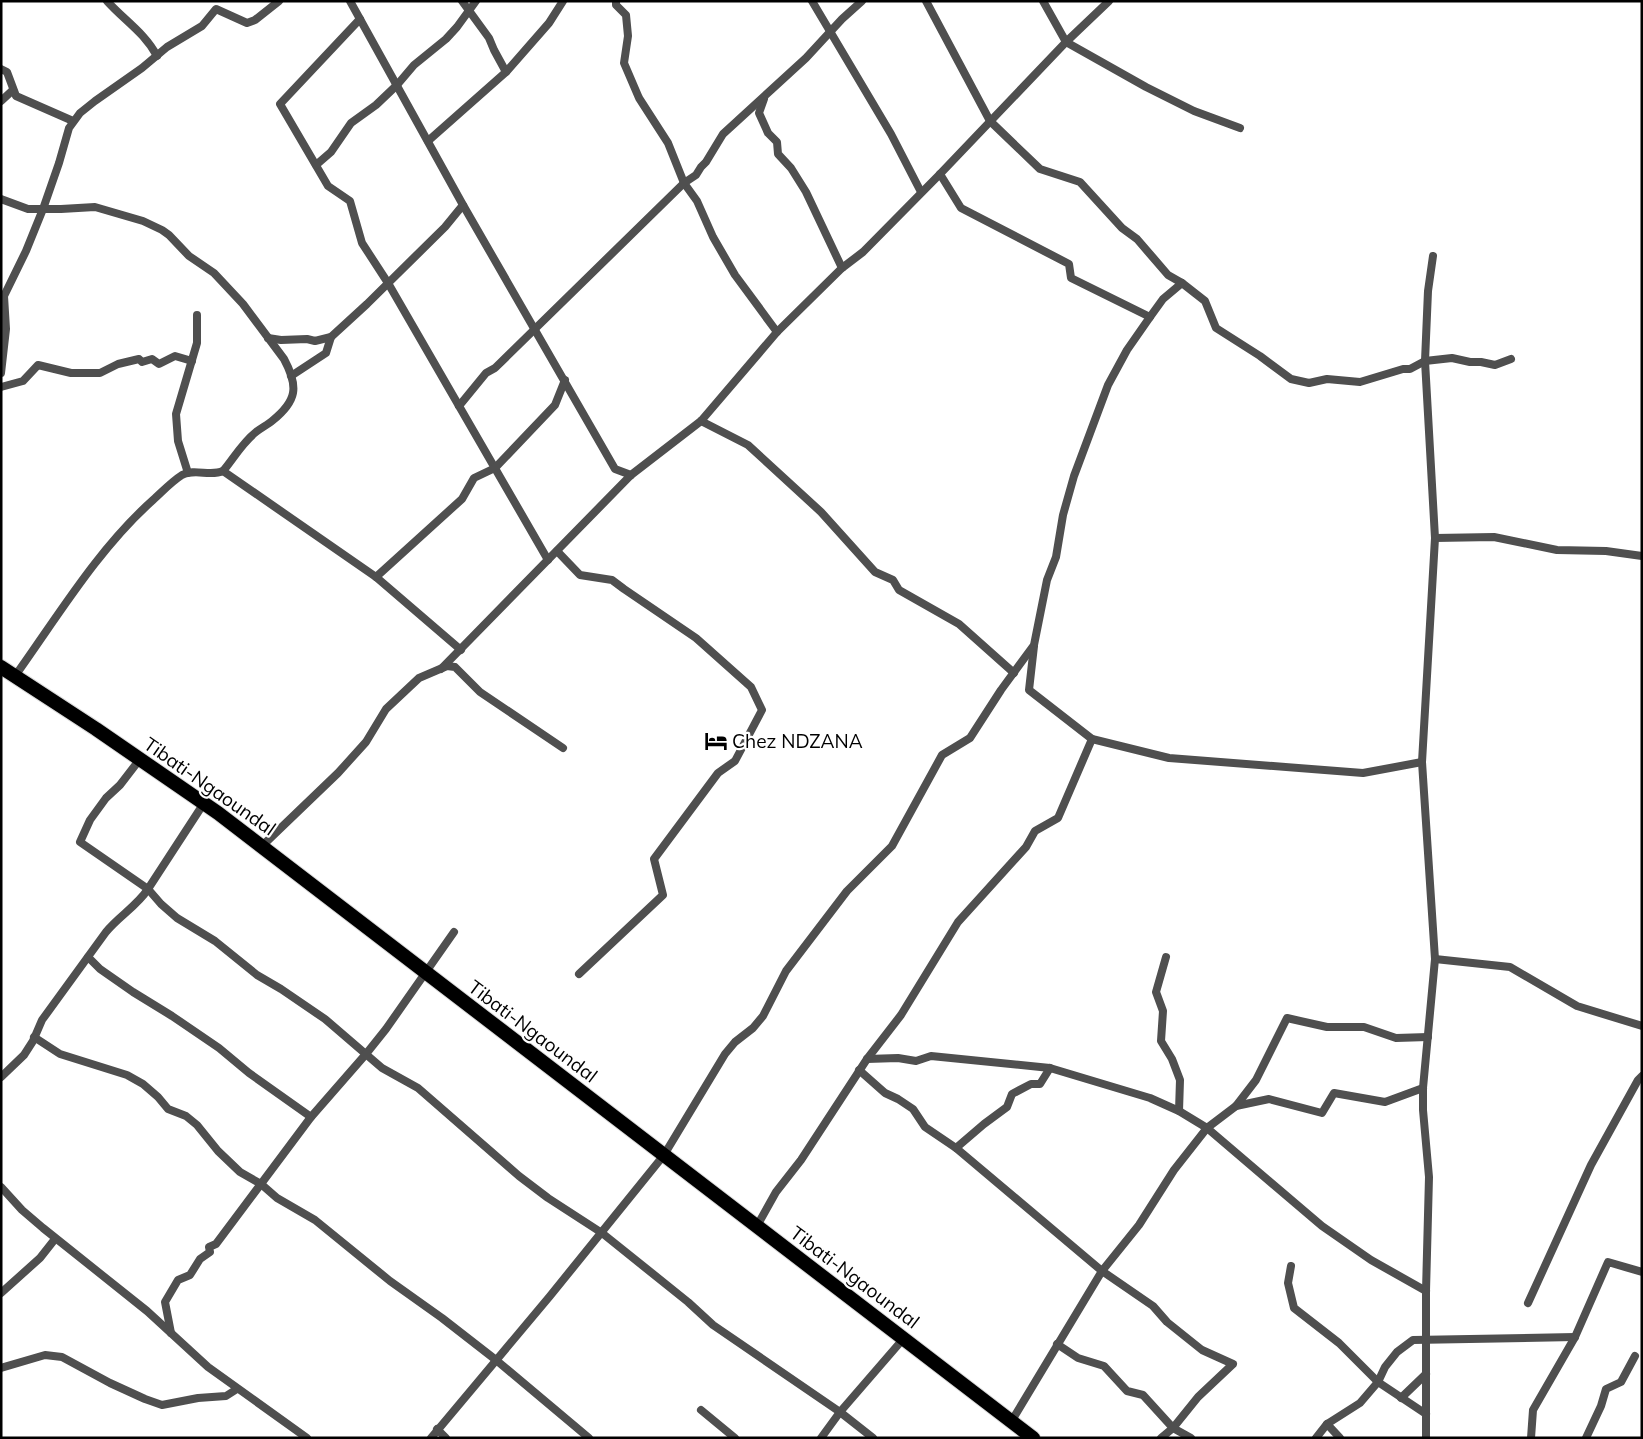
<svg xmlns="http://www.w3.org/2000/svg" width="1643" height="1439" viewBox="0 0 1643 1439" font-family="Mulish,sans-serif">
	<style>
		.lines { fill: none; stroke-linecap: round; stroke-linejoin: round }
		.highway-casing { stroke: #dbdbdb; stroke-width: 16 }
		.street { stroke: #4f4f4f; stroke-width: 8 }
		.highway { stroke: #000; stroke-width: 14 }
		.labels { text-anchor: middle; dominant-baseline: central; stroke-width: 4.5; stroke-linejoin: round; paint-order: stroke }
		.poi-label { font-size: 19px; fill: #000; stroke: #fff; text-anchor: start }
		.street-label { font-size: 19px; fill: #000; stroke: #fff }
	</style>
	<rect width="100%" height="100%" fill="#fff"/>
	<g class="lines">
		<defs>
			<path id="highway" d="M1,667L96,729L218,813L1033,1438"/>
		</defs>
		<!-- highway casing -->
		<use href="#highway" class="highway-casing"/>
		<!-- street -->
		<g class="street">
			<path d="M107,1C124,20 145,33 157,56"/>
			<path d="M350,1L463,205L615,469L631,475"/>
			<path d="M462,1L489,38L494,50L506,72"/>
			<path d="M616,1V5L626,15L628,36L624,63L639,98L668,143L684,183L697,201L713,237L735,275L777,332"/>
			<path d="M812,1L891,134L921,192"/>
			<path d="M926,1L990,121L1040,169L1080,182L1122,228L1137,239L1168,275L1182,283"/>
			<path d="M1109,1L1066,42L1146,87L1194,111L1240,128"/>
			<path d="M360,19L280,104L328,186L350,201L362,243L388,283L548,560"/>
			<path d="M1,69L7,72L16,96L73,121"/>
			<path d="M764,99L759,113L768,133L777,142L778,154L791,168L806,192L842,268"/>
			<path d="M1,101L13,90"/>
			<path d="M428,141L506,72L549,23L563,1"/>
			<path d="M316,165L331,152L351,123L376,105L397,85L414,65L446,39L457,27L476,1"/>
			<path d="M940,174L961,208L1069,264L1071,278L1150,317"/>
			<path d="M1,199L28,209H61L95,207L143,221L162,230L169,235L189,256L214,273L243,304L284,359C299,387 297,401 272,421C267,425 261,428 256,432C242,443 234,458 223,471C210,477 195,468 182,475C171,482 162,492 153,500C98,549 58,616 15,676"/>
			<path d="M268,338L281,340L307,339L315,341L331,337L367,304L445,227L463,205"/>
			<path d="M1,373L6,329L4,296L26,251L43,209L59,163L69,128L80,113L95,101L142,68L167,47L202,26L216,9L247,23L255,20L279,1"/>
			<path d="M291,376L326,353L331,337"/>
			<path d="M1,387L23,381L38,365L71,373H100L118,364L139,359L142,362L152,359L159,364L175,356L192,361"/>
			<path d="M459,406L486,373L495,368L684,183L696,175L701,167L706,162L723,134L806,58L842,19L862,1"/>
			<path d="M701,421L748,445L821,512L875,572L893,580L899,590L959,624L1014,673"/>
			<path d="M223,471L376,577L461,650"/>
			<path d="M188,473L178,441L176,414L197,343V315"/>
			<path d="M1435,538L1494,537L1557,550L1606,551L1642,556"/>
			<path d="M557,551L580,575L612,580L624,589L696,638L751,687L762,710L735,761L718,773L654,859L663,895L579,974"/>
			<path d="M376,577L462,499L474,478L495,468L555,405L565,380"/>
			<path d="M1034,646L1029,690L1092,739L1169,758L1363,773L1422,762"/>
			<path d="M441,669L631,475L701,421L777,332L842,268L863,252L940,174L1066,42L1043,1"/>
			<path d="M204,803L148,889L161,904L177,918L215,941L257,975L281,989L325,1019L382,1068L418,1088L519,1176L548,1198L602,1233L688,1302L713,1325L840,1412L873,1438"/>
			<path d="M262,846L338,773L366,742L386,709L419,678L447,666L455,667L480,692L563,748"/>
			<path d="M88,957L100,969L133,992L172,1016L219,1048L249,1073L311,1117"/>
			<path d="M1166,957L1156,992L1163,1011L1161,1041L1172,1059L1180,1080L1179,1111"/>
			<path d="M1435,959L1510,967L1577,1006L1642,1026"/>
			<path d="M34,1037L60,1054L127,1075L143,1084L158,1097L168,1109L186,1116L197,1125L218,1151L240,1172L261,1184L277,1198L315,1220L390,1281L442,1318L496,1360L589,1438"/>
			<path d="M867,1059L898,1058L916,1061L931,1056L1050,1068L1150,1098L1179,1111L1207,1128L1236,1106L1269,1099L1322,1113L1334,1093L1385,1102L1423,1088"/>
			<path d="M859,1070L885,1093L898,1099L913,1109L925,1127L956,1148L1102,1271L1153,1306L1167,1322L1202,1350L1233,1364L1198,1397L1173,1428L1161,1438"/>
			<path d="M1,1077L24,1055L33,1041L42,1020L106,932C119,916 137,906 148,889L80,842L90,820L106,798L120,785L140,759"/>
			<path d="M1236,1106L1256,1080L1287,1018L1327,1027H1364L1396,1038L1428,1037"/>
			<path d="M956,1148L984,1124L1007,1107L1012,1094L1031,1084H1040L1050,1068"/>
			<path d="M1,1187L22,1210L43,1228L147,1311L208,1367L307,1438"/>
			<path d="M757,1226L776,1192L801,1160L867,1059L901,1015L958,922L1026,847L1035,831L1058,818L1092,739"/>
			<path d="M1291,1266L1288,1283L1294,1308L1339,1343L1378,1382L1426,1414"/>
			<path d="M1,1293L40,1258L55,1239"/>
			<path d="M1528,1303L1591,1165L1638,1080L1642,1076"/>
			<path d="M171,1333L165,1302L178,1280L190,1275L200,1259L210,1252L209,1247L216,1244L311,1117L366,1054L386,1029L454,932"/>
			<path d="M1057,1344L1078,1358L1104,1366L1127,1391L1143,1395L1173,1428L1191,1438"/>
			<path d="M1,1368L45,1355L62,1357L110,1383L145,1399L162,1405L198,1398L226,1396L237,1389"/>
			<path d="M1401,1398L1426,1374"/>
			<path d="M701,1410L735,1438"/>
			<path d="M1011,1422L1102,1271L1139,1225L1174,1170L1207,1128L1322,1226L1371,1260L1426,1291"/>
			<path d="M1327,1424L1340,1438"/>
			<path d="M437,1429L446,1438"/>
			<path d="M431,1438L550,1296L664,1155L725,1054L735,1042L753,1028L763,1016L786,971L847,891L892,846L942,755L970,738L1001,690L1034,645L1047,580L1056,557L1063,515L1074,476L1108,385L1127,350L1150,317L1163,299L1182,283L1205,301L1216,328L1260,356L1291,379L1309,383L1327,379L1360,382L1403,369H1410L1425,361L1452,358L1470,362H1481L1495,365L1511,359"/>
			<path d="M821,1438L840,1412L904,1338"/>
			<path d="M1316,1438L1327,1424L1360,1403L1378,1382L1385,1367L1397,1352L1413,1340L1575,1337"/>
			<path d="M1426,1438V1291L1429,1177L1423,1110V1088L1435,959L1422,762L1435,538L1425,361L1428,291L1433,256"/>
			<path d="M1531,1438L1533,1410L1575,1337L1608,1262L1642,1272"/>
			<path d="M1586,1438L1601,1406L1606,1389L1621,1382L1635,1356"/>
		</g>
		<!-- highway -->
		<use href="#highway" class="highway"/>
	</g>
	<!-- icons -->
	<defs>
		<symbol id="hotel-bare" viewBox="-9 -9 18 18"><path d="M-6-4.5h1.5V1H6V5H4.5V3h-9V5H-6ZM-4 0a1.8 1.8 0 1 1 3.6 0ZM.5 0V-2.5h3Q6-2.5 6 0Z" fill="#000" stroke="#fff" stroke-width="2.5" paint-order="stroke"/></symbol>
	</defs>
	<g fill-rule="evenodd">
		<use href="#hotel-bare" x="700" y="725" width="32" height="32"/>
	</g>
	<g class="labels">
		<!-- poi labels -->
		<g class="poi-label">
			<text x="732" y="741">Chez NDZANA</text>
		</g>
		<!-- street labels -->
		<g class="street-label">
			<text transform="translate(210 786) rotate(35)">Tibati-Ngaoundal</text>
			<text transform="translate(533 1031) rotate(37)">Tibati-Ngaoundal</text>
			<text transform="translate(855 1277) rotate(37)">Tibati-Ngaoundal</text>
		</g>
	</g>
	<!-- border -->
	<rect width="1643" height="1439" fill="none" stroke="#000000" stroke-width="5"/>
</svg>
